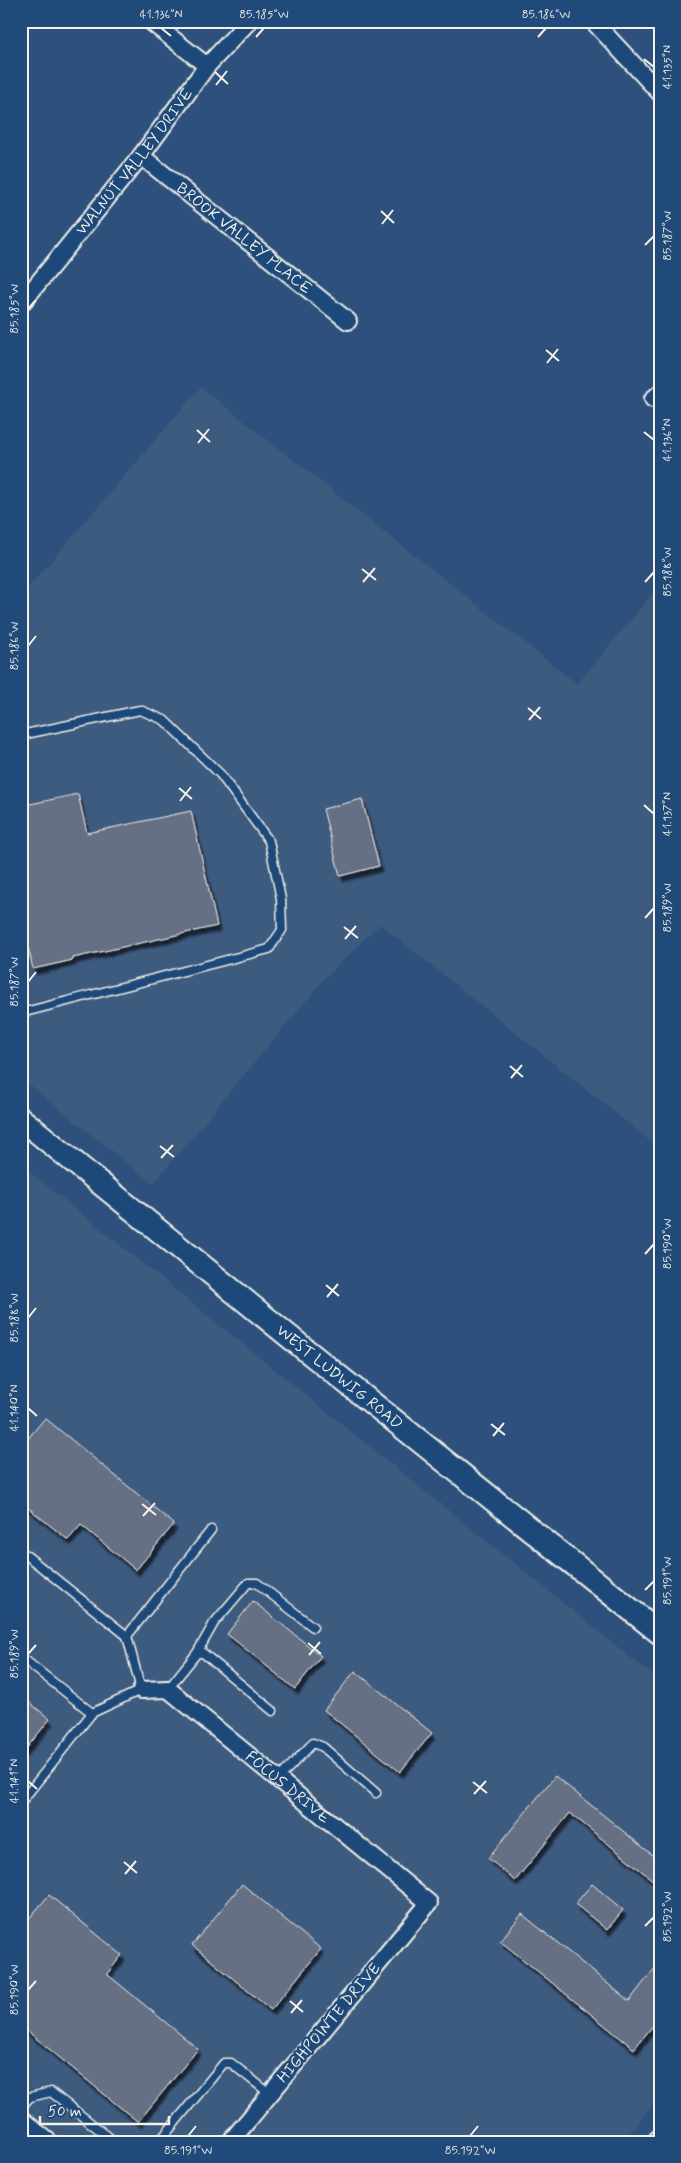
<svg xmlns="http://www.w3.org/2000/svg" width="681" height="2163" viewBox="0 0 681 2163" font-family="Mynerve,sans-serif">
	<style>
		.built { fill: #3e5a7f }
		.building { fill: #656f85; stroke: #f4f1e8; filter: url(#shadow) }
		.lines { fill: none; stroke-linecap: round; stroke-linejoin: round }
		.service-casing { stroke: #f4f1e8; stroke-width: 11 }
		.minor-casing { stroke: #f4f1e8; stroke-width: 20 }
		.secondary-casing { stroke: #f4f1e8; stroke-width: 26 }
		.service { stroke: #1f4a7a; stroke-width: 8 }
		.minor { stroke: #1f4a7a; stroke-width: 16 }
		.secondary { stroke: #1f4a7a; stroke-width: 22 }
		.ticks { fill: none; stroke: #f4f1e8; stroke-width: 2 }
		.labels { text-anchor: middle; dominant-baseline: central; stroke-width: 4.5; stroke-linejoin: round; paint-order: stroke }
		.street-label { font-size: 16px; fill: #f4f1e8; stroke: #1f4a7a }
		.neatline { fill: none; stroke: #f4f1e8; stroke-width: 2 }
		.ticks-label { font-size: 12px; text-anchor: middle; fill: #f4f1e8 }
	</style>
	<defs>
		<filter id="shadow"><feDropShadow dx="3" dy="5.5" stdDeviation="1" flood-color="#0009"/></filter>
	</defs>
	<rect width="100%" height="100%" fill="#2d517c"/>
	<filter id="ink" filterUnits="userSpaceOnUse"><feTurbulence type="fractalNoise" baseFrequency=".02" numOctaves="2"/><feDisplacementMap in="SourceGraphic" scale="10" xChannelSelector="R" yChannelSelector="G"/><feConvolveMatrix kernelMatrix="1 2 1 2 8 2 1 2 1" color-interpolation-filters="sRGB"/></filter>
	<g filter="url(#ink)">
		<!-- built -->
		<g class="built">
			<path d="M201,387L577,684L660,585V1149L380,924L325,978L153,1184L21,1078V596Z"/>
			<path d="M21,1165L660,1681V2097L622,2142H21Z"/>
		</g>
		<!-- building -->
		<g class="building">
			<path d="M78,794L87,833L191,811L217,926L73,958V960L33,969L21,915V806Z"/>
			<path d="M362,799L379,866L340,876L323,809Z"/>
			<path d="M45,1418L174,1524L136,1570L81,1525L68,1540L21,1502V1447Z"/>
			<path d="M253,1601L321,1656L295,1689L227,1634Z"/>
			<path d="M355,1671L432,1733L400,1772L324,1710Z"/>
			<path d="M21,1696L50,1719L21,1755Z"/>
			<path d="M555,1776L660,1861V1886L570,1813L515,1881L488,1858Z"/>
			<path d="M242,1884L321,1949L271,2010L192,1945Z"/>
			<path d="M592,1884L623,1910L607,1930L575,1904Z"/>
			<path d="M49,1895L122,1955L107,1974L198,2049L138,2122L21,2026V1928Z"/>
			<path d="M522,1914L629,2001L660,1962V2017L634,2049L500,1941Z"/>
		</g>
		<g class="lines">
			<defs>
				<g id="service">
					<path d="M21,735L140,710L164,720L220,774L269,841L281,899L282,930L269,949L21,1013"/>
					<path d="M21,1551L127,1636L141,1690L92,1713L21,1802"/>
					<path d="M127,1636L211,1530"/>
					<path d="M197,1653L214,1623L248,1583H257L313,1627"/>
					<path d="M21,1657L92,1713"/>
					<path d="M168,1689L197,1653H203L273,1711"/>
					<path d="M278,1779L313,1743L323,1747L376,1793"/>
					<path d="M21,2107L30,2097L51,2092L115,2142"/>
					<path d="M159,2142L224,2063H231L270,2094"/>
				</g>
				<g id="minor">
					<path d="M150,21L207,66"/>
					<path d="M593,21L660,93"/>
					<path id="s1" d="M141,156L348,321"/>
					<path id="s2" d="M21,304L141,156L207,66L249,21"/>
					<path d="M653,399L660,393"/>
					<path id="s3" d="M141,1690L168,1689L429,1903L230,2142"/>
					<path d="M21,2119L49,2142"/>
				</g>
				<g id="secondary">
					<path id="s4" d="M21,1119L307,1351L660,1633"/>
					<path d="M659,2142L660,2141"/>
				</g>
			</defs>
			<!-- service casing -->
			<use href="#service" class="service-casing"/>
			<!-- minor casing -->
			<use href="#minor" class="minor-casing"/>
			<!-- secondary casing -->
			<use href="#secondary" class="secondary-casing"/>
			<!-- service -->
			<use href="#service" class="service"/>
			<!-- minor -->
			<use href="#minor" class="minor"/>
			<!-- secondary -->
			<use href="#secondary" class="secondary"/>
		</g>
	</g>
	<!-- ticks -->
	<path class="ticks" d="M161,28L171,36M256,37L264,28M538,37L546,28M644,59L654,67M215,72L228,84M216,85L227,71M381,211L394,223M382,224L393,210M645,245L654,236M28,309L36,300M546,350L559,361M547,363L558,349M197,430L210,442M644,432L654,440M198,443L209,429M362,569L376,580M363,582L375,568M645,582L654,572M28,646L36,636M528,708L541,719M529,720L540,707M179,788L192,799M180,801L191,787M644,805L654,814M645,918L654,908M344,927L358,938M345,939L356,926M28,982L36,972M510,1066L523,1077M511,1078L522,1065M160,1146L174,1157M161,1158L173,1145M645,1254L654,1244M326,1285L339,1296M327,1297L338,1284M28,1318L36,1308M28,1408L37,1416M491,1424L505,1435M493,1436L504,1423M142,1504L156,1515M143,1516L155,1503M645,1590L654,1581M308,1643L321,1654M28,1654L36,1645M309,1655L320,1642M28,1781L37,1789M473,1782L487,1793M474,1794L486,1781M124,1862L137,1873M125,1874L136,1861M645,1926L654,1917M28,1990L36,1981M290,2001L303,2012M291,2013L302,2000M188,2136L196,2126M470,2136L478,2126"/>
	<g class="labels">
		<!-- street labels -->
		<g class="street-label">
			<text stroke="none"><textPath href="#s2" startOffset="182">WALNUT VALLEY DRIVE</textPath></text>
			<text stroke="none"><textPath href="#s1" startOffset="132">BROOK VALLEY PLACE</textPath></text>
			<text stroke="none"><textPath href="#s4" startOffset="410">WEST LUDWIG ROAD</textPath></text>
			<text stroke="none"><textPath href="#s3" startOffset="182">FOCUS DRIVE</textPath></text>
			<text transform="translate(329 2023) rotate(-50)">HIGHPOINTE DRIVE</text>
		</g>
	</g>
	<!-- margin -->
	<rect width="681" height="2163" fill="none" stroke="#1f4a7a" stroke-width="55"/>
	<!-- scale -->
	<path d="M40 2116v8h129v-8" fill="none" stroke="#f4f1e8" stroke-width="2.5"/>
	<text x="48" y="2116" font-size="15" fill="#f4f1e8" stroke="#1f4a7a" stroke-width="4" paint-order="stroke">50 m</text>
	<rect x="28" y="28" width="626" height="2108" class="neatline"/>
	<g class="ticks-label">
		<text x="161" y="18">41.136°N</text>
		<text x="264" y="18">85.185°W</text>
		<text x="546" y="18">85.186°W</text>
		<text transform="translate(667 67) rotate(-90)" y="4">41.135°N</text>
		<text transform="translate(667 236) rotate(-90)" y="4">85.187°W</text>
		<text transform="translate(14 309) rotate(-90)" y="4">85.185°W</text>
		<text transform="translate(667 440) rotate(-90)" y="4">41.136°N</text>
		<text transform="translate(667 572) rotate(-90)" y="4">85.188°W</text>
		<text transform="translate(14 646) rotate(-90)" y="4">85.186°W</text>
		<text transform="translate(667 814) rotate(-90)" y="4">41.137°N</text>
		<text transform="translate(667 908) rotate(-90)" y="4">85.189°W</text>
		<text transform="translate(14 982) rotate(-90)" y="4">85.187°W</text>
		<text transform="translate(667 1244) rotate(-90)" y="4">85.190°W</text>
		<text transform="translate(14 1318) rotate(-90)" y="4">85.188°W</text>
		<text transform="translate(14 1408) rotate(-90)" y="4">41.140°N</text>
		<text transform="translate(667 1581) rotate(-90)" y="4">85.191°W</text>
		<text transform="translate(14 1654) rotate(-90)" y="4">85.189°W</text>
		<text transform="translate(14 1781) rotate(-90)" y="4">41.141°N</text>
		<text transform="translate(667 1917) rotate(-90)" y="4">85.192°W</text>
		<text transform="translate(14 1990) rotate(-90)" y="4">85.190°W</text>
		<text x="188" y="2154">85.191°W</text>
		<text x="470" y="2154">85.192°W</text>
	</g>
</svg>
